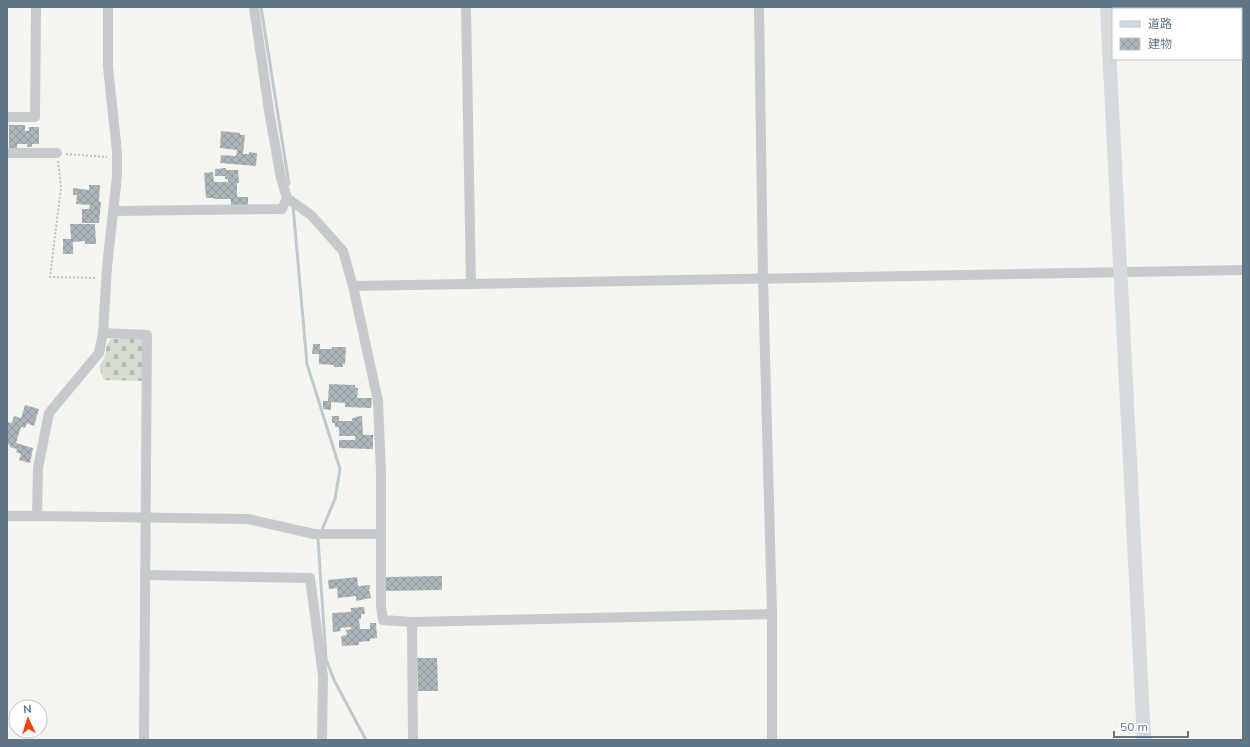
<svg xmlns="http://www.w3.org/2000/svg" width="1250" height="747" viewBox="0 0 1250 747" font-family="Mulish,'Noto Sans JP',sans-serif">
	<style>
		.cemetery { fill: url(#cemetery-stones) }
		.lines { fill: none; stroke-linecap: round; stroke-linejoin: round }
		.stream { stroke: #bdc9cf; stroke-width: 3 }
		.building { fill: url(#building-cross-hatch) }
		.path { stroke: #bdc0c2; stroke-width: 2; stroke-dasharray: 2 2; stroke-linecap: butt }
		.street { stroke: #c6cacd; stroke-width: 10 }
		.secondary { stroke: #d5dadf; stroke-width: 14 }
	</style>
	<defs>
		<pattern id="cemetery-stones" width="16" height="16" patternUnits="userSpaceOnUse"><rect width="16" height="16" fill="#d5ddd1"/><path d="M2 7V4a2 2 0 0 1 4 0v3zM10 15v-3a2 2 0 0 1 4 0v3z" fill="#b0b8af"/></pattern>
		<pattern id="building-cross-hatch" width="8" height="8" patternUnits="userSpaceOnUse"><rect width="8" height="8" fill="#acb5ba"/><path d="M0 0l8 8M0 8l8-8" fill="none" stroke="#8f989d"/></pattern>
	</defs>
	<rect width="100%" height="100%" fill="#f5f5f0"/>
	<!-- cemetery -->
	<path class="cemetery" d="M111,339H141L143,341L142,381L104,380L99,367L105,356L107,344Z"/>
	<g class="lines">
		<!-- stream -->
		<g class="stream">
			<path d="M261,7L289,184"/>
			<path d="M293,206L307,364L340,469L335,499L318,539L326,659L334,680L366,740"/>
		</g>
	</g>
	<!-- building -->
	<g class="building">
		<path d="M9,125H25V131H29V127H39V144H32V147H27V144H17V150H9Z"/>
		<path d="M221,131L240,133V135H245L243,154H249V152L257,153L256,166L220,163L221,155L236,156L237,150L220,148Z"/>
		<path d="M226,168V170H238L239,183H237V197H248V207L231,208V199H214V198H206L204,173L213,172L214,182H228V179H225V176H215V169Z"/>
		<path d="M89,185H100L99,202H101L99,223H82V209H89L90,205L76,204L77,195H73V188L89,190Z"/>
		<path d="M70,224H95L96,244H85V241L73,242V254H63V239H71Z"/>
		<path d="M313,344H320V349H332V347H346L345,364H343V367H334V365L319,364V354H312Z"/>
		<path d="M329,384L355,385V388H358L357,398H372L371,408L345,407V403L331,402V410L323,409V401H328Z"/>
		<path d="M25,405L39,409L34,426L27,423L25,428L21,427L16,443L33,448L30,463L19,460L21,454L16,452L17,449L10,447V445L7,444V422L12,423L14,416L21,418Z"/>
		<path d="M332,416H339V421H352V418H355V417L362,416L363,435H373V449L339,448V440H355V436H339V427H335V423H332Z"/>
		<path d="M442,576V590L386,591V577Z"/>
		<path d="M357,577L358,586L370,585V589H369L371,598L356,601V596L338,598L337,588L329,589L328,580Z"/>
		<path d="M364,607L365,614H361V619H359L360,629H370V623H376L377,638L370,639V641L359,642V645L342,646L341,636L347,635L346,630L351,629V627L340,628L341,631L333,632L332,613L351,612V608Z"/>
		<path d="M417,658H437L438,691H418Z"/>
	</g>
	<g class="lines">
		<!-- path -->
		<g class="path">
			<path d="M66,154L107,157"/>
			<path d="M58,161L61,187L50,277L97,278"/>
		</g>
		<!-- street -->
		<g class="street">
			<path d="M108,7V67L117,152V176L107,267L103,333L99,353L49,413L38,468L37,516L248,519L314,534H381"/>
			<path d="M254,7L269,111L281,178L287,198L311,215L343,251L353,286L378,401L381,472V606L383,620L412,622L772,614"/>
			<path d="M466,7L471,284"/>
			<path d="M759,7L763,279L772,614V740"/>
			<path d="M7,117H35L36,7"/>
			<path d="M7,153H57"/>
			<path d="M114,211L282,209L287,198"/>
			<path d="M353,286L1243,270"/>
			<path d="M103,333L147,335L144,740"/>
			<path d="M7,516H37"/>
			<path d="M145,575L310,578L323,676L322,740"/>
			<path d="M412,622L413,740"/>
		</g>
		<!-- secondary -->
		<path class="secondary" d="M1107,7L1144,740"/>
	</g>
	<!-- border -->
	<rect width="1250" height="747" fill="none" stroke="#607585" stroke-width="16"/>
	<!-- legend -->
	<rect x="1112" y="8" width="130" height="52" fill="#ffffff" stroke="#bfc8ce"/>
	<rect x="1120" y="21" width="20" height="6" fill="#d5dadf" stroke="#bfc8ce"/>
	<text x="1148" y="28" font-size="12" fill="#607585">道路</text>
	<rect x="1120" y="38" width="20" height="12" fill="url(#building-cross-hatch)" stroke="#bfc8ce"/>
	<text x="1148" y="48" font-size="12" fill="#607585">建物</text>
	<!-- north arrow -->
	<g transform="translate(28 719) rotate(356)"><circle r="19" fill="#ffffff" stroke="#bfc8ce"/>
	<path d="M0-3L7 15L0 10L-7 15Z" fill="#f54210"/>
	<text y="-6" font-size="11" font-weight="bold" text-anchor="middle" fill="#607585">N</text>
	</g>
	<!-- scale -->
	<path d="M1114 731v6h74v-6" fill="none" stroke="#607585" stroke-width="2"/>
	<text x="1120" y="731" font-size="12" fill="#607585" stroke="#ffffff" stroke-width="3" paint-order="stroke">50 m</text>
</svg>
